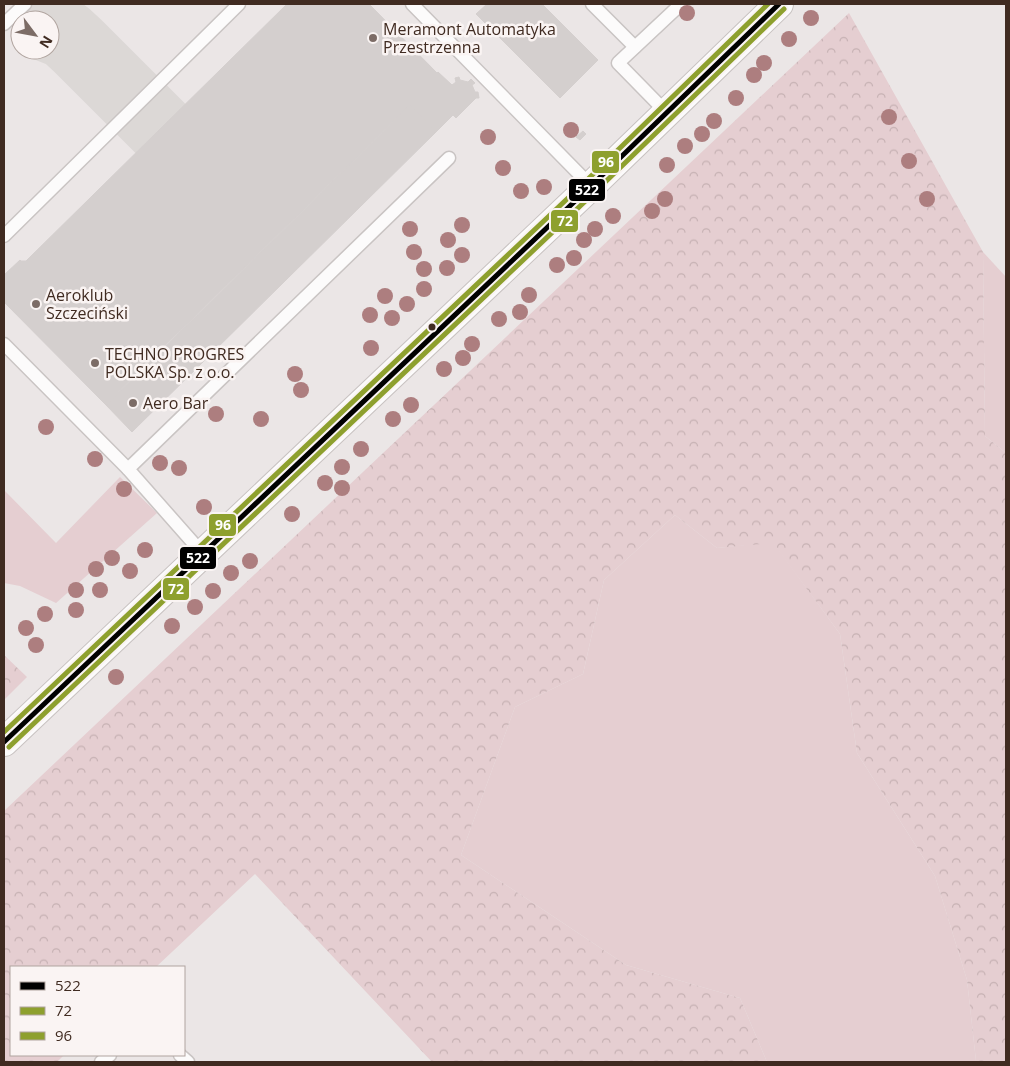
<svg xmlns="http://www.w3.org/2000/svg" width="1010" height="1066" viewBox="0 0 1010 1066" font-family="'Open Sans',sans-serif">
	<style>
		.grass { fill: #e5ced1 }
		.forest { fill: url(#forest-crowns) }
		.lines { fill: none; stroke-linecap: round; stroke-linejoin: round }
		.taxiway { stroke: #dcd8d6; stroke-width: 70 }
		.building { fill: #d4cfce; stroke: #d4cfce }
		.lane-casing { stroke: #c9c4c3; stroke-width: 15 }
		.secondary-casing { stroke: #c8c2c1; stroke-width: 30 }
		.lane { stroke: #fcfbfb; stroke-width: 12 }
		.secondary { stroke: #fcfbfb; stroke-width: 28 }
		.bus-1-casing { stroke: #faf4f3; stroke-width: 9 }
		.bus-2-casing { stroke: #faf4f3; stroke-width: 9 }
		.bus-3-casing { stroke: #faf4f3; stroke-width: 9 }
		.bus-1 { stroke: #000; stroke-width: 5 }
		.bus-2 { stroke: #8ea02e; stroke-width: 5 }
		.bus-3 { stroke: #8ea02e; stroke-width: 5 }
		.tree { fill: #ad7e7f }
		.poi-dot { fill: #7c6c66; stroke: #faf4f3; stroke-width: 2 }
		.bus-dot { fill: #402b21; stroke: #faf4f3; stroke-width: 2 }
		.labels { text-anchor: middle; dominant-baseline: central; stroke-width: 5; stroke-linejoin: round; paint-order: stroke }
		.poi-label { font-size: 16px; fill: #402b21; stroke: #faf4f3; text-anchor: start }
		.line-badge { stroke: #faf4f3; stroke-width: 2 }
		.badge-label { font-size: 14px; text-anchor: middle; font-weight: bold; fill: #fff }
	</style>
	<defs>
		<pattern id="forest-crowns" width="20" height="18" patternUnits="userSpaceOnUse" patternTransform="scale(1.25)"><rect width="20" height="18" fill="#e5ced1"/><path d="M2 6a3 3 0 1 1 6 0M12 15a3 3 0 1 1 6 0" fill="none" stroke="#c6b1b3"/></pattern>
	</defs>
	<rect width="100%" height="100%" fill="#ebe6e6"/>
	<!-- grass -->
	<g class="grass">
		<path d="M983,252L1006,277V453L985,436Z"/>
		<path d="M120,477L157,513L56,603L20,586L4,583V490L56,543Z"/>
		<path d="M675,515L717,548L773,542L840,634L857,753L935,876L967,980L976,1061L767,1062L740,998L626,965L461,855L515,707L583,674L604,580Z"/>
	</g>
	<!-- forest -->
	<g class="forest">
		<path d="M849,13L983,252L985,436L1006,453V1062H974L976,1061L967,980L935,876L857,753L840,634L773,543L717,548L675,515L604,580L583,674L515,707L461,855L626,965L740,998L767,1062H432L255,874L156,967H11V1055H64L57,1062H4V811Z"/>
		<path d="M4,655L27,677L4,700Z"/>
	</g>
	<g class="lines">
		<!-- taxiway -->
		<path class="taxiway" d="M50,28L65,34L78,46L160,128"/>
	</g>
	<!-- building -->
	<g class="building">
		<path d="M287,4H310L410,105L135,375L21,261H26Z"/>
		<path d="M310,4H369L437,73L438,72L452,85L456,82L455,78L459,77L460,80L468,82L471,79L475,83L472,85L475,92H478L479,98H476L456,118L453,115L436,132Z"/>
		<path d="M487,4H542L598,60L560,98L476,14Z"/>
		<path d="M410,105L436,132L132,432L106,405Z"/>
		<path d="M583,131L586,134L580,140L576,137Z"/>
		<path d="M20,260L135,375L106,405L4,302V275Z"/>
	</g>
	<g class="lines">
		<defs>
			<g id="lane">
				<path d="M412,4L591,186"/>
				<path d="M592,4L635,47"/>
				<path d="M4,24L25,4"/>
				<path d="M667,113L618,63L681,4"/>
				<path d="M4,236L239,4"/>
				<path d="M4,344L128,469"/>
				<path d="M203,554L128,469L449,158"/>
				<path d="M180,1055L188,1062"/>
				<path d="M101,1062L110,1055"/>
			</g>
			<path id="secondary" d="M4,742L591,186L779,4"/>
		</defs>
		<!-- lane casing -->
		<use href="#lane" class="lane-casing"/>
		<!-- secondary casing -->
		<use href="#secondary" class="secondary-casing"/>
		<!-- lane -->
		<use href="#lane" class="lane"/>
		<!-- secondary -->
		<use href="#secondary" class="secondary"/>
		<defs>
			<path id="bus-1" d="M4,742L591,186L779,4"/>
			<path id="bus-2" d="M9,747L596,191L784,9"/>
			<path id="bus-3" d="M4,732L586,181L768,4"/>
		</defs>
		<!-- bus-1 casing -->
		<use href="#bus-1" class="bus-1-casing"/>
		<!-- bus-2 casing -->
		<use href="#bus-2" class="bus-2-casing"/>
		<!-- bus-3 casing -->
		<use href="#bus-3" class="bus-3-casing"/>
		<!-- bus-1 -->
		<use href="#bus-1" class="bus-1"/>
		<!-- bus-2 -->
		<use href="#bus-2" class="bus-2"/>
		<!-- bus-3 -->
		<use href="#bus-3" class="bus-3"/>
	</g>
	<!-- trees -->
	<g class="tree">
		<circle cx="687" cy="13" r="8"/>
		<circle cx="811" cy="18" r="8"/>
		<circle cx="789" cy="39" r="8"/>
		<circle cx="764" cy="63" r="8"/>
		<circle cx="754" cy="75" r="8"/>
		<circle cx="736" cy="98" r="8"/>
		<circle cx="889" cy="117" r="8"/>
		<circle cx="714" cy="121" r="8"/>
		<circle cx="571" cy="130" r="8"/>
		<circle cx="702" cy="134" r="8"/>
		<circle cx="488" cy="137" r="8"/>
		<circle cx="685" cy="146" r="8"/>
		<circle cx="909" cy="161" r="8"/>
		<circle cx="667" cy="165" r="8"/>
		<circle cx="503" cy="168" r="8"/>
		<circle cx="544" cy="187" r="8"/>
		<circle cx="521" cy="191" r="8"/>
		<circle cx="665" cy="199" r="8"/>
		<circle cx="927" cy="199" r="8"/>
		<circle cx="652" cy="211" r="8"/>
		<circle cx="613" cy="216" r="8"/>
		<circle cx="462" cy="225" r="8"/>
		<circle cx="410" cy="229" r="8"/>
		<circle cx="595" cy="229" r="8"/>
		<circle cx="448" cy="240" r="8"/>
		<circle cx="584" cy="240" r="8"/>
		<circle cx="414" cy="252" r="8"/>
		<circle cx="462" cy="255" r="8"/>
		<circle cx="574" cy="258" r="8"/>
		<circle cx="557" cy="265" r="8"/>
		<circle cx="447" cy="268" r="8"/>
		<circle cx="424" cy="269" r="8"/>
		<circle cx="424" cy="289" r="8"/>
		<circle cx="529" cy="295" r="8"/>
		<circle cx="385" cy="296" r="8"/>
		<circle cx="407" cy="304" r="8"/>
		<circle cx="520" cy="312" r="8"/>
		<circle cx="370" cy="315" r="8"/>
		<circle cx="392" cy="318" r="8"/>
		<circle cx="499" cy="319" r="8"/>
		<circle cx="472" cy="344" r="8"/>
		<circle cx="371" cy="348" r="8"/>
		<circle cx="463" cy="358" r="8"/>
		<circle cx="444" cy="369" r="8"/>
		<circle cx="295" cy="374" r="8"/>
		<circle cx="301" cy="390" r="8"/>
		<circle cx="411" cy="405" r="8"/>
		<circle cx="216" cy="414" r="8"/>
		<circle cx="261" cy="419" r="8"/>
		<circle cx="393" cy="419" r="8"/>
		<circle cx="46" cy="427" r="8"/>
		<circle cx="361" cy="449" r="8"/>
		<circle cx="95" cy="459" r="8"/>
		<circle cx="160" cy="463" r="8"/>
		<circle cx="342" cy="467" r="8"/>
		<circle cx="179" cy="468" r="8"/>
		<circle cx="325" cy="483" r="8"/>
		<circle cx="342" cy="488" r="8"/>
		<circle cx="124" cy="489" r="8"/>
		<circle cx="204" cy="507" r="8"/>
		<circle cx="292" cy="514" r="8"/>
		<circle cx="145" cy="550" r="8"/>
		<circle cx="112" cy="558" r="8"/>
		<circle cx="250" cy="561" r="8"/>
		<circle cx="96" cy="569" r="8"/>
		<circle cx="130" cy="571" r="8"/>
		<circle cx="231" cy="573" r="8"/>
		<circle cx="76" cy="590" r="8"/>
		<circle cx="100" cy="590" r="8"/>
		<circle cx="213" cy="591" r="8"/>
		<circle cx="195" cy="607" r="8"/>
		<circle cx="76" cy="610" r="8"/>
		<circle cx="45" cy="614" r="8"/>
		<circle cx="172" cy="626" r="8"/>
		<circle cx="26" cy="628" r="8"/>
		<circle cx="36" cy="645" r="8"/>
		<circle cx="116" cy="677" r="8"/>
	</g>
	<!-- markers -->
	<g class="poi-dot">
		<circle cx="373" cy="38" r="5"/>
		<circle cx="36" cy="304" r="5"/>
		<circle cx="95" cy="363" r="5"/>
		<circle cx="133" cy="403" r="5"/>
	</g>
	<circle class="bus-dot" cx="432" cy="327" r="4.5"/>
	<g class="labels">
		<!-- poi labels -->
		<g class="poi-label">
			<text x="383" y="29">Meramont Automatyka<tspan x="383" dy="18">Przestrzenna</tspan></text>
			<text x="46" y="295">Aeroklub<tspan x="46" dy="18">Szczeciński</tspan></text>
			<text x="105" y="354">TECHNO PROGRES<tspan x="105" dy="18">POLSKA Sp. z o.o.</tspan></text>
			<text x="143" y="403">Aero Bar</text>
		</g>
	</g>
	<g class="line-badge">
		<rect x="591" y="150" width="29" height="24" rx="5" fill="#8ea02e"/>
		<rect x="568" y="178" width="38" height="24" rx="5" fill="#000"/>
		<rect x="550" y="209" width="29" height="24" rx="5" fill="#8ea02e"/>
		<rect x="208" y="513" width="29" height="24" rx="5" fill="#8ea02e"/>
		<rect x="179" y="546" width="38" height="24" rx="5" fill="#000"/>
		<rect x="162" y="577" width="28" height="24" rx="5" fill="#8ea02e"/>
	</g>
	<g class="badge-label">
		<text x="606" y="167">96</text>
		<text x="587" y="195">522</text>
		<text x="565" y="226">72</text>
		<text x="223" y="530">96</text>
		<text x="198" y="563">522</text>
		<text x="176" y="594">72</text>
	</g>
	<!-- border -->
	<rect width="1010" height="1066" fill="none" stroke="#402b21" stroke-width="10"/>
	<!-- legend -->
	<rect x="10" y="966" width="175" height="90" fill="#faf4f3" stroke="#b0a49f"/>
	<rect x="20" y="982" width="25" height="8" fill="#000000" stroke="#b0a49f"/>
	<text x="55" y="991" font-size="15" fill="#402b21">522</text>
	<rect x="20" y="1007" width="25" height="8" fill="#8ea02e" stroke="#b0a49f"/>
	<text x="55" y="1016" font-size="15" fill="#402b21">72</text>
	<rect x="20" y="1032" width="25" height="8" fill="#8ea02e" stroke="#b0a49f"/>
	<text x="55" y="1041" font-size="15" fill="#402b21">96</text>
	<!-- north arrow -->
	<g transform="translate(35 35) rotate(122)"><circle r="24" fill="#faf4f3" stroke="#b0a49f"/>
	<path d="M0-4L9 19L0 12L-9 19Z" fill="#7c6c66"/>
	<text y="-8" font-size="14" font-weight="bold" text-anchor="middle" fill="#402b21">N</text>
	</g>
</svg>
